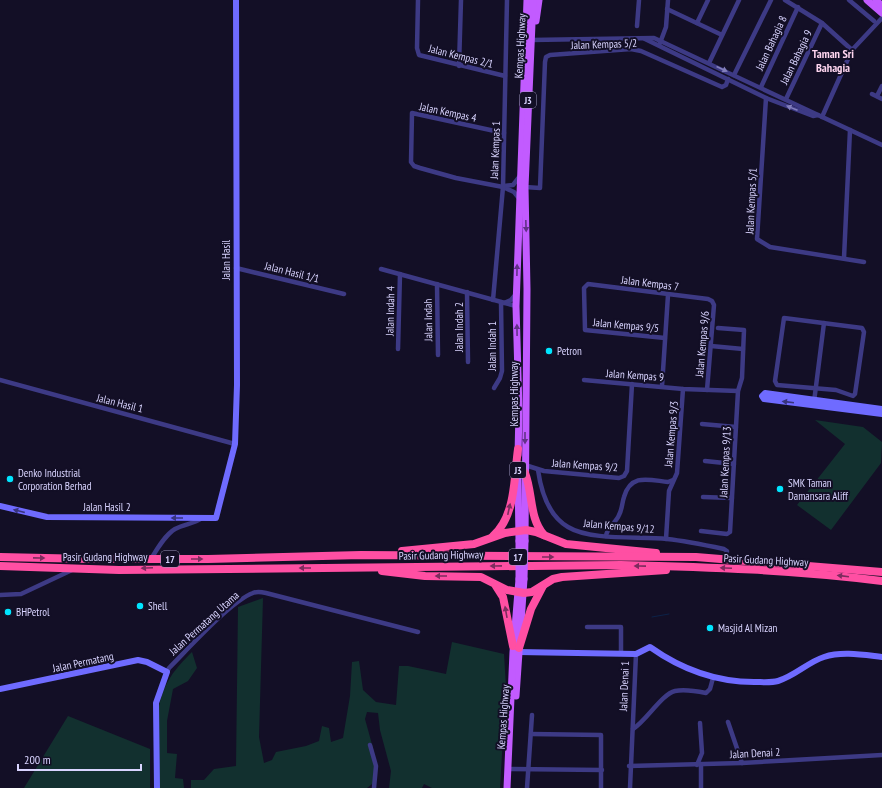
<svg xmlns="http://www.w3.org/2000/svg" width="882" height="788" viewBox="0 0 882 788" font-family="'PT Sans Narrow',sans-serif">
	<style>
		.green { fill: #12302f }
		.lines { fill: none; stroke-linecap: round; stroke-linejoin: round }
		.stream { stroke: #0c2248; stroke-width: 1 }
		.street { stroke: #3d3a85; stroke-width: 4.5 }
		.secondary { stroke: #6f6bff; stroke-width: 6 }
		.primary { stroke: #c25bff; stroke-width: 7 }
		.highway { stroke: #ff4fa3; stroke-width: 8 }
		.primary-bridge { stroke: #c25bff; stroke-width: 7 }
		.oneway { fill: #837fbc }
		.oneway2 { fill: #623188 }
		.oneway3 { fill: #38347d }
		.oneway4 { fill: #7d2c5e }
		.poi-dot { fill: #00e5ff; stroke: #130f26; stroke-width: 1.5 }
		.labels { text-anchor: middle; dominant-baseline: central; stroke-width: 4; stroke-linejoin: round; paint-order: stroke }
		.shield { fill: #130f26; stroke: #9e99be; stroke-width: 1 }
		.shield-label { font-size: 10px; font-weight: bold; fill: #d9d4ff }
		.street-label { font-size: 11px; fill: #d9d4ff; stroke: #130f26 }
		.poi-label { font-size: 11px; fill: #d9d4ff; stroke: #130f26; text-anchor: start }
		.neighbourhood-label { font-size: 12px; font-weight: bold; fill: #ffd6f0; stroke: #130f26 }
	</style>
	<rect width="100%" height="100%" fill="#130f26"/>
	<!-- green -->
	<g class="green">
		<path d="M815,420L863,427L882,442L881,463L831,530L797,505L845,444Z"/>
		<path d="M263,598L259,737L264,763L272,760L276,752L306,746L319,741L322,726L329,728L331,742L343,738L350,696L352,662L359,661L363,690L376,702L396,705L399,666H408L446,674L452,642L504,654L506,687L500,788H432L424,784L422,788H389L391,771L380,730L378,713L367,712L365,719L373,748L377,780L367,788H191V780H204L214,769L236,766L238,607Z"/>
		<path d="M192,652L197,668L188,681L173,689L167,721V753L177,754L175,778L183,779L184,788H159V706C165,681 174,670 192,652Z"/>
		<path d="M68,716L150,749V788H24Z"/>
	</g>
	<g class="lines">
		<!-- stream -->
		<path class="stream" d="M652,617L669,614"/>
		<!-- street -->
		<g class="street">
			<path d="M418,0L417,48L419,55L505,76"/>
			<path d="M785,0L822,23L852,50"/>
			<path d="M849,0L874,21"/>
			<path d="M667,9L722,35"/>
			<path d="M697,23L708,0"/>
			<path d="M637,26L639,0"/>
			<path d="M645,39L766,98L813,116L818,115"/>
			<path d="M531,40L654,38L882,145"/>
			<path d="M660,43L666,27L668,0"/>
			<path d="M709,63L739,0"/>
			<path d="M459,66L461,0"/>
			<path d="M734,75L771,0"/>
			<path d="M761,87L798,7"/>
			<path d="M872,94L882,99"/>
			<path d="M877,96L882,86"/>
			<path d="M766,98L757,239L770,247L864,262"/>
			<path d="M786,99L822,23"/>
			<path d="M822,117L852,50L882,18"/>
			<path d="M504,133L412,113L411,162L414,166L420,168L456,178L503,187L514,192L518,197"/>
			<path d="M504,186L513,185L520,176"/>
			<path d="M525,187L540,188L545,62L546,57L550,55L631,49L641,51L722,87L726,85L728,79"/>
			<path d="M844,258L850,130"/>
			<path d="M236,268L344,294"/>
			<path d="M381,269L516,306"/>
			<path d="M437,284L438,355"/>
			<path d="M467,292L468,362"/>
			<path d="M493,300L503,187L507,0"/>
			<path d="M504,303L511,300L516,294"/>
			<path d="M784,318L862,328L864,332L855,394L853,396L836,390L777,385L775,381Z"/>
			<path d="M665,338L585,330L584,288L588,284L708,299L712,301L714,305L707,390"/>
			<path d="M711,346L743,349"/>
			<path d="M398,349L400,274"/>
			<path d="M0,380L235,444"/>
			<path d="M584,380L683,389L738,391"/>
			<path d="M662,386L668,295"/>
			<path d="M494,388L500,378L502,371L501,302"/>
			<path d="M814,402L824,323"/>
			<path d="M702,424L736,427"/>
			<path d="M705,461L734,464"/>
			<path d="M525,465L544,471L619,478L624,476L627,471L632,384"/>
			<path d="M538,470C541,491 549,516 568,527C591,541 640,536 667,539C686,541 705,545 724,549L727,551L726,559"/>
			<path d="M703,497L732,498"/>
			<path d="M701,531L727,534L730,532L738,391L742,378L744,330L718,328"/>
			<path d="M606,536C607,527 616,523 619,515C622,510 622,503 624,497C631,473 649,480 668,482L673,480"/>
			<path d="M666,539L669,491L677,473L683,389"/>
			<path d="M151,559C157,549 165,535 175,529C184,524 194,524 202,518"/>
			<path d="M0,595L21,594L72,570"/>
			<path d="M587,627H621V653"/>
			<path d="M167,672L169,668C188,649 231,601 253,593C257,591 262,592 266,593L418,632"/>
			<path d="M728,722L742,763"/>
			<path d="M633,729C646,721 662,694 675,691C685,689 696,691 706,693L710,689L713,678"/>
			<path d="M531,734L601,735V788"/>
			<path d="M370,745L376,766L374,788"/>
			<path d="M697,765L702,753L700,723"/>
			<path d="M629,766L742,763L882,755"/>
			<path d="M511,769L602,770"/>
			<path d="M527,788L532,715"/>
			<path d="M630,788L636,654"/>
			<path d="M701,788V764"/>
		</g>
		<!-- secondary -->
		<g class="secondary">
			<path d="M882,409L765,393L762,396L764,399L882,414"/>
			<path d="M0,506L47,517L216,518L235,444L237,385L236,0"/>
			<path d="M518,652L636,654L650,647C681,669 715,682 754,682C762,682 771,683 778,681C795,676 808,662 824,657C842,651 864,655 882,657"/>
			<path d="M0,689L138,660L147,662L167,672L156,703L157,788"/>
		</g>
		<!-- primary -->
		<g class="primary">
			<path d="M867,0L882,13"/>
			<path d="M876,0L882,6"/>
			<path d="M536,21L539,0"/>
			<path d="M518,455L519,410L516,306L527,0"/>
			<path d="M518,475L519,541"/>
			<path d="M525,541L527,289L525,187L533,0"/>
			<path d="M516,696L524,579"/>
			<path d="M507,788L513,652L519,579"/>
		</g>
		<!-- highway -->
		<g class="highway">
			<path d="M525,473C533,493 529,518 544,535"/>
			<path d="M493,536C516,516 514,477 518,449"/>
			<path d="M402,551L474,544L505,533L526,530L536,532L566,544L656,553"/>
			<path d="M0,557L91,559H208L361,555L696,557L882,572"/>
			<path d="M0,566L119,570L621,565C708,567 795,570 882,581"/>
			<path d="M382,571L425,576L481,577L507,590L524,593L532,592L553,579L562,577L666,570"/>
			<path d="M496,586L503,597L513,646"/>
			<path d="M519,648L531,609L543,586"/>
		</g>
		<!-- primary-bridge -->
		<g class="primary-bridge">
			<path d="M519,579V541"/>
			<path d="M524,579L525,541"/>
		</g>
	</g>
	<!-- one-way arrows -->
	<defs><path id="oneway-solid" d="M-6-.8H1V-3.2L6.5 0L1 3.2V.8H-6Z"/></defs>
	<g class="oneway">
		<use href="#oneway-solid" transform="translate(722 69) rotate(25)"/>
		<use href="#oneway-solid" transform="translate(792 108) rotate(-158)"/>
	</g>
	<g class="oneway2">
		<use href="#oneway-solid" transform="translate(526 226) rotate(88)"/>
		<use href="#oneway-solid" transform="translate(517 270) rotate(-89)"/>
		<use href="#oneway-solid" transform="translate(517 330) rotate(-91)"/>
		<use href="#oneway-solid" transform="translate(525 438) rotate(90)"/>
	</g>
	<g class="oneway3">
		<use href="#oneway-solid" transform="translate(788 402) rotate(-173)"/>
		<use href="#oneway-solid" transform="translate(19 511) rotate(-166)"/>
		<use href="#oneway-solid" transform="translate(177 518) rotate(-180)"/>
	</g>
	<g class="oneway4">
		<use href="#oneway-solid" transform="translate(509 509) rotate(-78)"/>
		<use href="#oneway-solid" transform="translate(548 557)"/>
		<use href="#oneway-solid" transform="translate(39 558) rotate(1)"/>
		<use href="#oneway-solid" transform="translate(197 559)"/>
		<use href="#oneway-solid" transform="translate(496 566) rotate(179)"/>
		<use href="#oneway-solid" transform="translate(640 566) rotate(-179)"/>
		<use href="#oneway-solid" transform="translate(147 568) rotate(177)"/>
		<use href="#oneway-solid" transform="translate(305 568) rotate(180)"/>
		<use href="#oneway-solid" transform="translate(726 568) rotate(-177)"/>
		<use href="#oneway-solid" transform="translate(441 576) rotate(-180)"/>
		<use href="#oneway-solid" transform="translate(843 576) rotate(-173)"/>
		<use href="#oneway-solid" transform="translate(506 612) rotate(-100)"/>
	</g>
	<!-- markers -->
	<g class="poi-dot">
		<circle cx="549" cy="351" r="4"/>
		<circle cx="10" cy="479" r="4"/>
		<circle cx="780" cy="489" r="4"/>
		<circle cx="140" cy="606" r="4"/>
		<circle cx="8" cy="612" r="4"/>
		<circle cx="710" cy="628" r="4"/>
	</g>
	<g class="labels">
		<!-- shield labels -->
		<g class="shield">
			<rect x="520" y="92" width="16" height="16" rx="3"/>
			<rect x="510" y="462" width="16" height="16" rx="3"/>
			<rect x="509" y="549" width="18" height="16" rx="3"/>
			<rect x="161" y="551" width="18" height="16" rx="3"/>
		</g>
		<g class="shield-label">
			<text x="528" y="100">J3</text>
			<text x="518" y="470">J3</text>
			<text x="518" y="557">17</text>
			<text x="170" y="559">17</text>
		</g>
		<!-- street labels -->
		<g class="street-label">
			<text transform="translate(771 43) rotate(-65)">Jalan Bahagia 8</text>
			<text transform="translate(604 44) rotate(-2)">Jalan Kempas 5/2</text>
			<text transform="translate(520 46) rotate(-87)">Kempas Highway</text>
			<text transform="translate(461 56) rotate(14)">Jalan Kempas 2/1</text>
			<text transform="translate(796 57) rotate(-64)">Jalan Bahagia 9</text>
			<text transform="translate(448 112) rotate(12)">Jalan Kempas 4</text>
			<text transform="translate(495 150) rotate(-88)">Jalan Kempas 1</text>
			<text transform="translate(751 201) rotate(-87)">Jalan Kempas 5/1</text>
			<text transform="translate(226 260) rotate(-90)">Jalan Hasil</text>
			<text transform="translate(292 272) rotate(14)">Jalan Hasil 1/1</text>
			<text transform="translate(650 283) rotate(7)">Jalan Kempas 7</text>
			<text transform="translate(390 311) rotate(-89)">Jalan Indah 4</text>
			<text transform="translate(428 320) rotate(-91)">Jalan Indah</text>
			<text transform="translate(626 325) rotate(5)">Jalan Kempas 9/5</text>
			<text transform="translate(459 327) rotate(-90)">Jalan Indah 2</text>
			<text transform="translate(702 344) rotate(-85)">Jalan Kempas 9/6</text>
			<text transform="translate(492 346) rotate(-90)">Jalan Indah 1</text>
			<text transform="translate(635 375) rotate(4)">Jalan Kempas 9</text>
			<text transform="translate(514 394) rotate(-90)">Kempas Highway</text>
			<text transform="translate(120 403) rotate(14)">Jalan Hasil 1</text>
			<text transform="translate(671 434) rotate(-85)">Jalan Kempas 9/3</text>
			<text transform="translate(725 462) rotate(-87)">Jalan Kempas 9/13</text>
			<text transform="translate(585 465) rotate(4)">Jalan Kempas 9/2</text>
			<text x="107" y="507">Jalan Hasil 2</text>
			<text transform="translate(619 526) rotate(5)">Jalan Kempas 9/12</text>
			<text transform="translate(441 555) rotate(-1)">Pasir Gudang Highway</text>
			<text x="105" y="557">Pasir Gudang Highway</text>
			<text transform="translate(766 560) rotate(3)">Pasir Gudang Highway</text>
			<text transform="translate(204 623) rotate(-42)">Jalan Permatang Utama</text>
			<text transform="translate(83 662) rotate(-12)">Jalan Permatang</text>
			<text transform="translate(624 686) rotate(-88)">Jalan Denai 1</text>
			<text transform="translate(503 717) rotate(-86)">Kempas Highway</text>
			<text transform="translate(755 753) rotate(-3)">Jalan Denai 2</text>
		</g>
		<!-- poi labels -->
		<g class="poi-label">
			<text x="557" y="351">Petron</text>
			<text x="18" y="473">Denko Industrial<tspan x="18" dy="13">Corporation Berhad</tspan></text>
			<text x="788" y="483">SMK Taman<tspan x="788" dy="13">Damansara Aliff</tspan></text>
			<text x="148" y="606">Shell</text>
			<text x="16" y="612">BHPetrol</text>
			<text x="718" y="628">Masjid Al Mizan</text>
		</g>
		<!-- neighbourhood labels -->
		<g class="neighbourhood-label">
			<text x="833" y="53">Taman Sri<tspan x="833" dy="14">Bahagia</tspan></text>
		</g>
	</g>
	<!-- scale -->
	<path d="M18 764v6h123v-6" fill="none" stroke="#d9d4ff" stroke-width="2"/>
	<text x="24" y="764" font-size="12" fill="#d9d4ff" stroke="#130f26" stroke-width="3" paint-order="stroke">200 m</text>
</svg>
